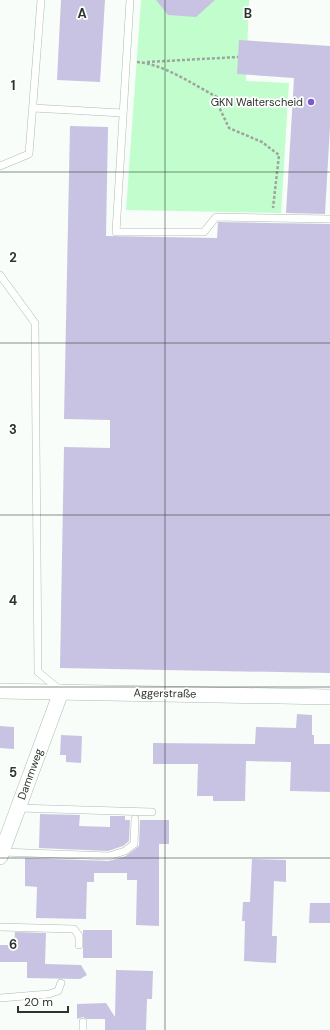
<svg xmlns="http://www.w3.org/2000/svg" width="330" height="1030" viewBox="0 0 330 1030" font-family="'DM Sans',sans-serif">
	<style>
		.green { fill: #c2fdcd }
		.building { fill: #c8c3e2 }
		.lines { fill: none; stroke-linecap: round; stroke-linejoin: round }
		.lane-casing { stroke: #a6c1aa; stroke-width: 8 }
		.street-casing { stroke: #a6c1aa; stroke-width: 16 }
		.path { stroke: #9ea59f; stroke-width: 2.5; stroke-dasharray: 3 2; stroke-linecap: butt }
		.lane { stroke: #fff; stroke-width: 7 }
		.street { stroke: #fff; stroke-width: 15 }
		.grid { fill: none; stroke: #2a352c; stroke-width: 1; stroke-opacity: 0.55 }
		.poi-dot { fill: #7b59d3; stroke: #fff; stroke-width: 1.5 }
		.labels { text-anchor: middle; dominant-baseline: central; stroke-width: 3.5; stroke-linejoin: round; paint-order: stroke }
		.poi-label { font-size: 11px; fill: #2a352c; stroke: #fff; text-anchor: end }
		.street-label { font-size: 11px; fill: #2a352c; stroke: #fff }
		.grid-label { font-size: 13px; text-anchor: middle; font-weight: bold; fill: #2a352c; stroke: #fff; stroke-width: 3.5; stroke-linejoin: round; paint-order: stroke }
	</style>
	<rect width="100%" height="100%" fill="#f8fdf9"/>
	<!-- green -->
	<path class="green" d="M141,0H249L246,81L289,83L281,213L126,210Z"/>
	<!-- building -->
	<g class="building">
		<path d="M61,0H105L100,82L57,80Z"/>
		<path d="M156,0H215L196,17L168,15Z"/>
		<path d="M239,40L330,46V126L325,214L286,213L294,78L237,74Z"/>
		<path d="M70,126L108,127L106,236L217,238L218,222L330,224V673L60,668L64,447L110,448V420L64,419Z"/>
		<path d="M297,714L312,715V735H314V744H330V792L290,791L291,762L246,761L245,801H213V796H197L198,764H153V743L255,744L256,727L296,728Z"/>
		<path d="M0,726L14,727V749L0,748Z"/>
		<path d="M61,735L82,736L81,763L66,762V755H60Z"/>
		<path d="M40,814L80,815L79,826L110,827V816H125V820H130L129,841L123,846L108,851L39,848Z"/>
		<path d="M140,820H169V844H159V926L136,925L137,880H127V873H94V882H87L86,919L36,918L37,887L25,886V858L109,861L126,856L139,846Z"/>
		<path d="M252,859L286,860V882L274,881L272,936H277L276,963L244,961L245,921H242L243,902H250Z"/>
		<path d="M310,903H330V923H309Z"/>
		<rect x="83" y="930" width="29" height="28"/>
		<path d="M15,932L46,933L45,964L81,965L87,975L80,979L27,978V962H0V945H14Z"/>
		<path d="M116,970L153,971L152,999H147L146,1030H105V1019H87L83,1017L77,1019V1004L106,1003L115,1017Z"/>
	</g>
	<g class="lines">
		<defs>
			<g id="lane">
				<path d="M130,0L116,232H204L216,217L330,219"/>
				<path d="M33,108L122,113"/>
				<path d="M0,166L29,154L41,0"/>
				<path d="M0,275L35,323L38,672L60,690"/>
				<path d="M18,808L152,812"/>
				<path d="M2,852L109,856L125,851L134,844L135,819"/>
				<path d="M0,927L74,929L79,936V945"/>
				<path d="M0,998L49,994L58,991L61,983"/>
				<path d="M83,1030V1022"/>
			</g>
			<g id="street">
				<path d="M0,691L330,697"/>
				<path d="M0,857L61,692"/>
			</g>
		</defs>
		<!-- lane casing -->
		<use href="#lane" class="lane-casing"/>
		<!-- street casing -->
		<use href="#street" class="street-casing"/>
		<!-- path -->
		<g class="path">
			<path d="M137,62C164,64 194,85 217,97L218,105L229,128L262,142L279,155L273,208"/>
			<path d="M147,62L238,57"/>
		</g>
		<!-- lane -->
		<use href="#lane" class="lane"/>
		<!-- street -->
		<use href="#street" class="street"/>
	</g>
	<!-- grid -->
	<path class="grid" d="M165,0V1030M0,172H330M0,343H330M0,515H330M0,687H330M0,858H330"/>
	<!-- markers -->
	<circle class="poi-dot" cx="311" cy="102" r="4"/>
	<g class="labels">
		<!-- poi labels -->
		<g class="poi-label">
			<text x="303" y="102">GKN Walterscheid</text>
		</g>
		<!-- street labels -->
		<g class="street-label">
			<text transform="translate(165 693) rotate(1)">Aggerstraße</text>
			<text transform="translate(30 774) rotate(-70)">Dammweg</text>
		</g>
	</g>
	<g class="grid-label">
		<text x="82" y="18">A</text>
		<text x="248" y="18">B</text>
		<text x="13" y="90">1</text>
		<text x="13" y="262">2</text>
		<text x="13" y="434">3</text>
		<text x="13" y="605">4</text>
		<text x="13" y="777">5</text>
		<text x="13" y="949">6</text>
	</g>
	<!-- scale -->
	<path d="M18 1006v6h50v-6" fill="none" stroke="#2a352c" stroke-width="2"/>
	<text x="24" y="1006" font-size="12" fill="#2a352c" stroke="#ffffff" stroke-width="3" paint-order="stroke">20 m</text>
</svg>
